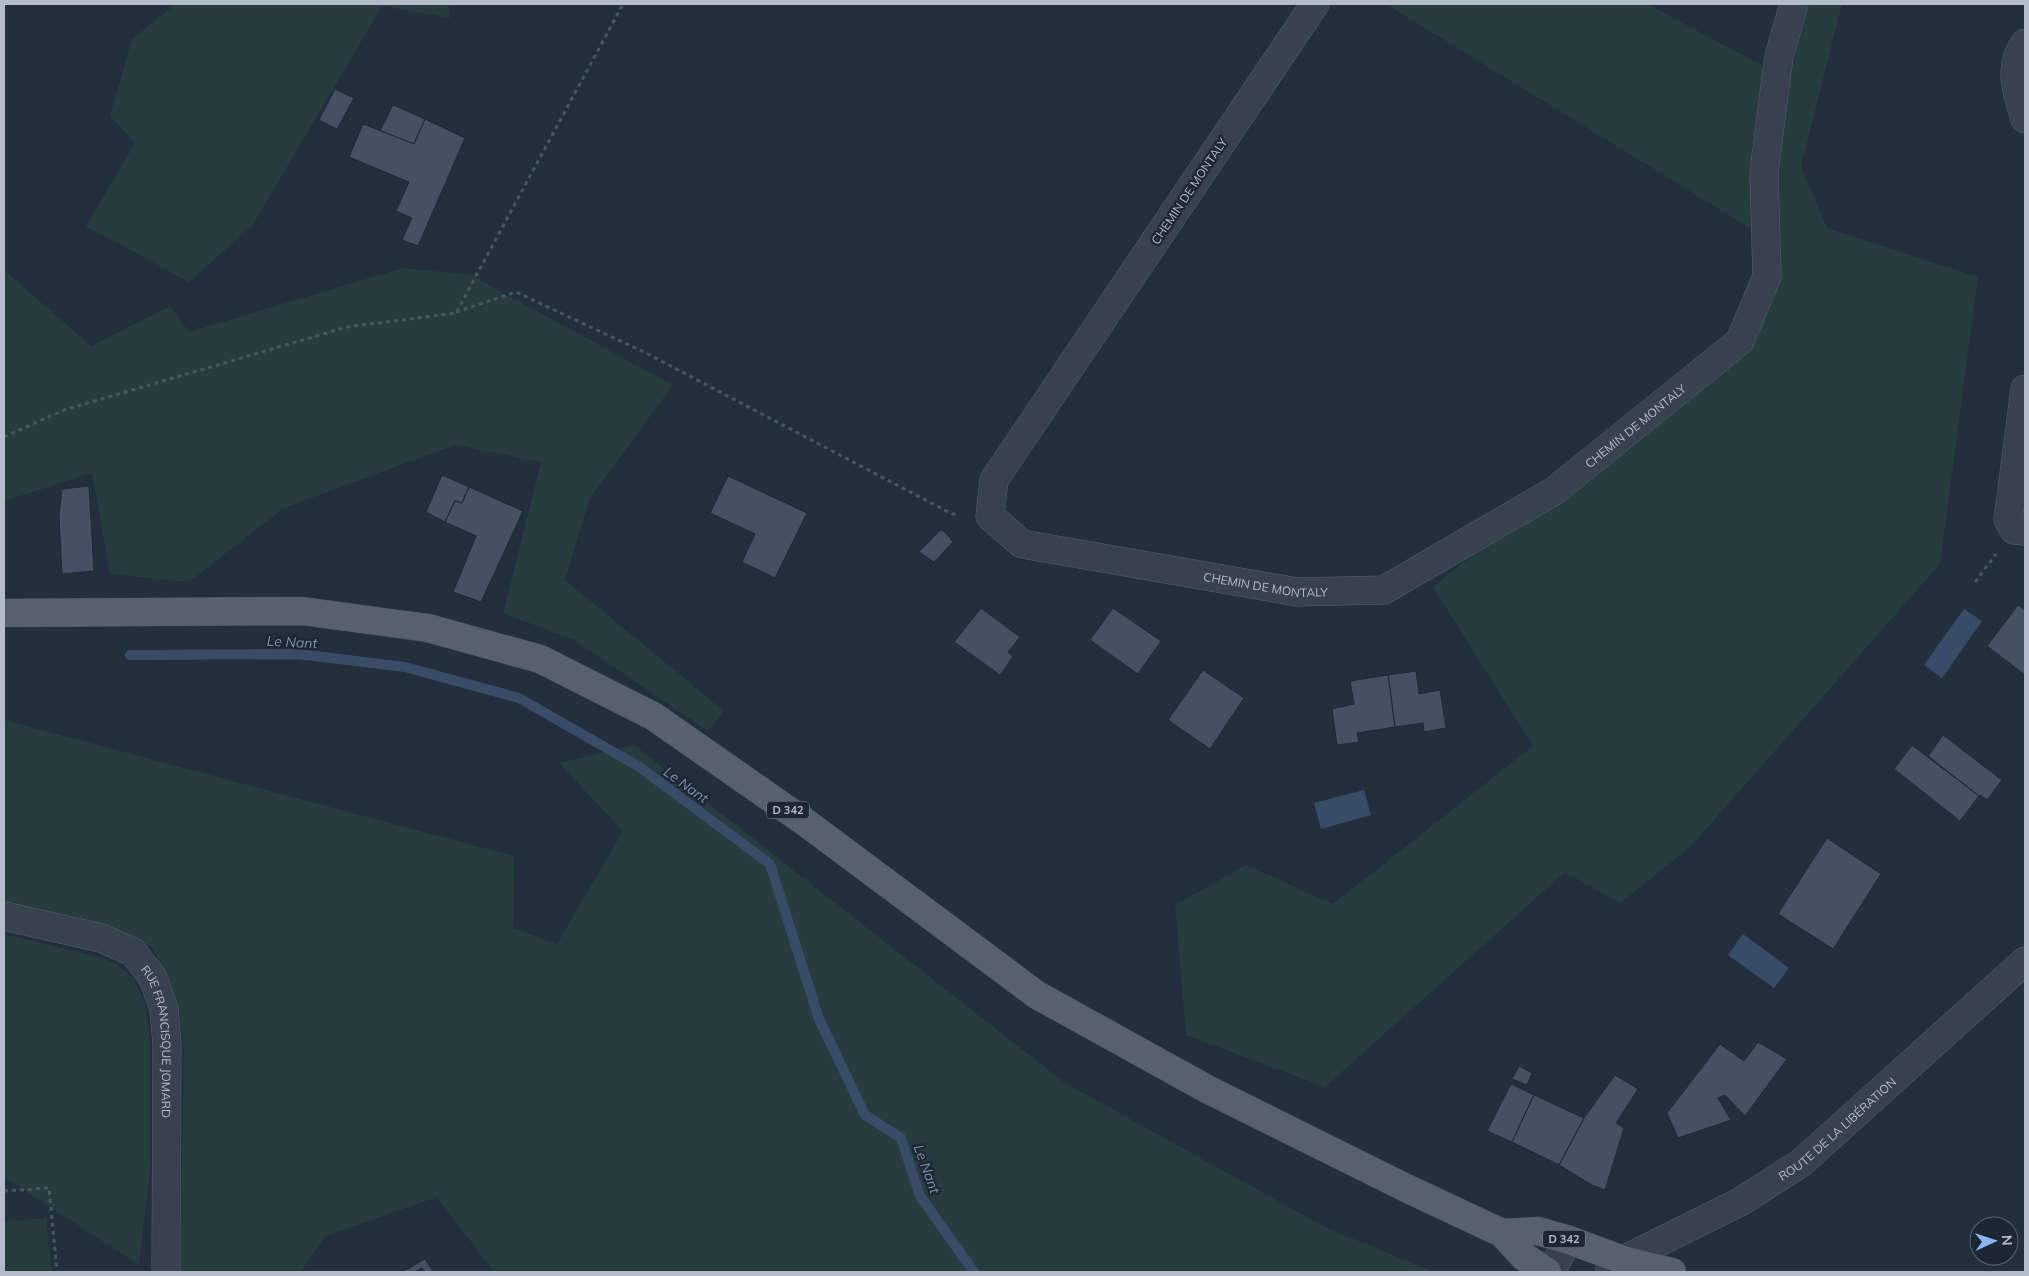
<svg xmlns="http://www.w3.org/2000/svg" width="2029" height="1276" viewBox="0 0 2029 1276" font-family="Mulish,sans-serif">
	<style>
		.green { fill: #263c3f }
		.water { fill: #394c67 }
		.lines { fill: none; stroke-linecap: round; stroke-linejoin: round }
		.stream { stroke: #394c67; stroke-width: 10 }
		.building { fill: #455162; stroke: #1f2835 }
		.minor-casing { stroke: #565f6c; stroke-width: 29 }
		.major-casing { stroke: #414a57; stroke-width: 29 }
		.path { stroke: #44595c; stroke-width: 3; stroke-dasharray: 4 4; stroke-linecap: butt }
		.minor { stroke: #38414e; stroke-width: 28 }
		.major { stroke: #56606e; stroke-width: 28 }
		.labels { text-anchor: middle; dominant-baseline: central; stroke-width: 4.5; stroke-linejoin: round; paint-order: stroke }
		.shield { fill: #1d2633; stroke: #878f9c; stroke-width: 1 }
		.shield-label { font-size: 11px; font-weight: bold; fill: #b4bcc9 }
		.street-label { font-size: 12px; fill: #b4bcc9; stroke: #1d2633 }
		.water-label { font-size: 14px; font-style: italic; fill: #7c92b1; stroke: #1d2633 }
	</style>
	<rect width="100%" height="100%" fill="#242f3e"/>
	<!-- green -->
	<g class="green">
		<path d="M176,4H448L450,18L382,6L252,226L189,282L86,226L135,143L110,116L132,39Z"/>
		<path d="M1386,4H1647L1777,73L1795,4H1842L1801,166L1827,228L1978,277L1940,564L1690,847L1620,903L1565,872L1325,1087L1186,1035L1175,905L1246,865L1333,904L1533,746L1433,587L1740,341L1766,238Z"/>
		<path d="M403,268L470,275L673,385L590,498L565,580L724,711L708,731L574,640L503,613L541,462L455,445L284,508L189,582L110,574L92,473L4,501V270L91,346L170,306L189,332Z"/>
		<path d="M4,720L514,856L513,928L557,944L623,831L559,763L634,745L1065,1083L1325,1227L1434,1272H494L437,1197L326,1236L300,1272H180L184,1050L179,1009L152,946L4,902Z"/>
		<path d="M4,934L106,959L119,966L134,979L145,1004L150,1038V1173L139,1265L4,1177Z"/>
		<path d="M46,1218L52,1272H4V1222Z"/>
	</g>
	<!-- water -->
	<g class="water">
		<path d="M1964,609L1982,621L1942,678L1924,665Z"/>
		<path d="M1364,790L1371,815L1321,829L1314,803Z"/>
		<path d="M1743,934L1789,968L1774,988L1728,955Z"/>
	</g>
	<g class="lines">
		<!-- stream -->
		<path class="stream" d="M130,655L298,654L405,667L519,698L638,766L770,864L819,1019L865,1115L901,1138L920,1196L974,1272"/>
	</g>
	<!-- building -->
	<g class="building">
		<path d="M335,89L354,98L337,129L319,120Z"/>
		<path d="M393,105L425,119L414,144L380,131Z"/>
		<path d="M425,119L465,138L418,246L402,240L412,218L396,211L409,182L349,157L363,124L414,144Z"/>
		<path d="M442,475L469,487L462,503L455,501L445,522L426,512Z"/>
		<path d="M728,476L807,513L775,578L742,562L755,534L710,513Z"/>
		<path d="M89,486L94,571L62,574L59,516L62,489Z"/>
		<path d="M469,487L523,511L481,602L453,592L476,536L445,522L455,501L462,503Z"/>
		<path d="M940,530L945,532L953,542L934,562L919,552Z"/>
		<path d="M2018,605L2025,610V675L1987,646Z"/>
		<path d="M981,608L1020,637L1008,652L1013,657L1000,675L954,642Z"/>
		<path d="M1113,608L1161,641L1138,674L1090,640Z"/>
		<path d="M1203,670L1244,698L1210,749L1168,720Z"/>
		<path d="M1416,671L1419,694L1440,690L1446,728L1424,732L1423,723L1395,727L1388,675Z"/>
		<path d="M1388,675L1395,727L1357,733L1359,742L1337,745L1332,709L1354,704L1350,681Z"/>
		<path d="M1943,735L2002,780L1987,800L1980,795L1979,796L1928,756Z"/>
		<path d="M1912,745L1979,796L1960,821L1894,769Z"/>
		<path d="M1827,838L1881,874L1833,949L1778,914Z"/>
		<path d="M1758,1042L1787,1059L1745,1116L1725,1095L1718,1098L1731,1120L1678,1138L1667,1113L1720,1044L1744,1061Z"/>
		<path d="M1519,1066L1532,1073L1527,1085L1512,1079Z"/>
		<path d="M1615,1075L1638,1089L1616,1123L1624,1128L1605,1190L1592,1185L1559,1165L1584,1118Z"/>
		<path d="M1511,1084L1534,1095L1512,1142L1487,1131Z"/>
		<path d="M1534,1095L1584,1118L1559,1165L1512,1142Z"/>
		<path d="M425,1259L433,1272H425L422,1268L414,1272H402Z"/>
	</g>
	<g class="lines">
		<defs>
			<g id="minor">
				<path id="s1" d="M1315,4L994,480L990,516L1022,544L1297,592L1384,590L1554,491L1740,341L1767,276L1764,172L1779,56L1794,4"/>
				<path d="M2025,43C2007,68 2017,92 2025,119"/>
				<path d="M2025,389L2008,520L2014,530L2025,531"/>
				<path id="s2" d="M4,916L101,938L133,952L153,978L164,1009L167,1044L166,1272"/>
				<path d="M1550,1272L1569,1240"/>
				<path id="s3" d="M1609,1272L1623,1260L1740,1202L1801,1163L2025,961"/>
			</g>
			<g id="major">
				<path d="M4,613L302,611L428,628L540,659L653,716L805,822L1037,995L1207,1089L1406,1188L1502,1233L1523,1256L1547,1272"/>
				<path d="M1502,1233L1538,1231L1569,1240L1623,1260L1672,1272"/>
			</g>
		</defs>
		<!-- minor casing -->
		<use href="#minor" class="minor-casing"/>
		<!-- major casing -->
		<use href="#major" class="major-casing"/>
		<!-- path -->
		<g class="path">
			<path d="M456,312L516,292L646,353L952,514H959"/>
			<path d="M4,437L64,410L347,327L456,313L623,4"/>
			<path d="M1975,582L1996,554"/>
			<path d="M4,1191L49,1188L57,1272"/>
		</g>
		<!-- minor -->
		<use href="#minor" class="minor"/>
		<!-- major -->
		<use href="#major" class="major"/>
	</g>
	<g class="labels">
		<!-- shield labels -->
		<g class="shield">
			<rect x="767" y="801.5" width="42" height="17" rx="4"/>
			<rect x="1543" y="1230.5" width="42" height="17" rx="4"/>
		</g>
		<g class="shield-label">
			<text x="788" y="810">D 342</text>
			<text x="1564" y="1239">D 342</text>
		</g>
		<!-- street labels -->
		<g class="street-label">
			<text transform="translate(1189 191) rotate(-56)">CHEMIN DE MONTALY</text>
			<text stroke="none"><textPath href="#s1" startOffset="1320">CHEMIN DE MONTALY</textPath></text>
			<text stroke="none"><textPath href="#s1" startOffset="900">CHEMIN DE MONTALY</textPath></text>
			<text stroke="none"><textPath href="#s2" startOffset="231">RUE FRANCISQUE JOMARD</textPath></text>
			<text stroke="none"><textPath href="#s3" startOffset="271">ROUTE DE LA LIBÉRATION</textPath></text>
		</g>
		<!-- water labels -->
		<g class="water-label">
			<text transform="translate(292 642) rotate(3)">Le Nant</text>
			<text transform="translate(686 785) rotate(36)">Le Nant</text>
			<text transform="translate(927 1169) rotate(70)">Le Nant</text>
		</g>
	</g>
	<!-- border -->
	<rect width="2029" height="1276" fill="none" stroke="#b4bcc9" stroke-width="10"/>
	<!-- north arrow -->
	<g transform="translate(1994 1241) rotate(87)"><circle r="24" fill="#1d2633" stroke="#59626f"/>
	<path d="M0-4L9 19L0 12L-9 19Z" fill="#8ab4f8"/>
	<text y="-8" font-size="14" font-weight="bold" text-anchor="middle" fill="#b4bcc9">N</text>
	</g>
</svg>
